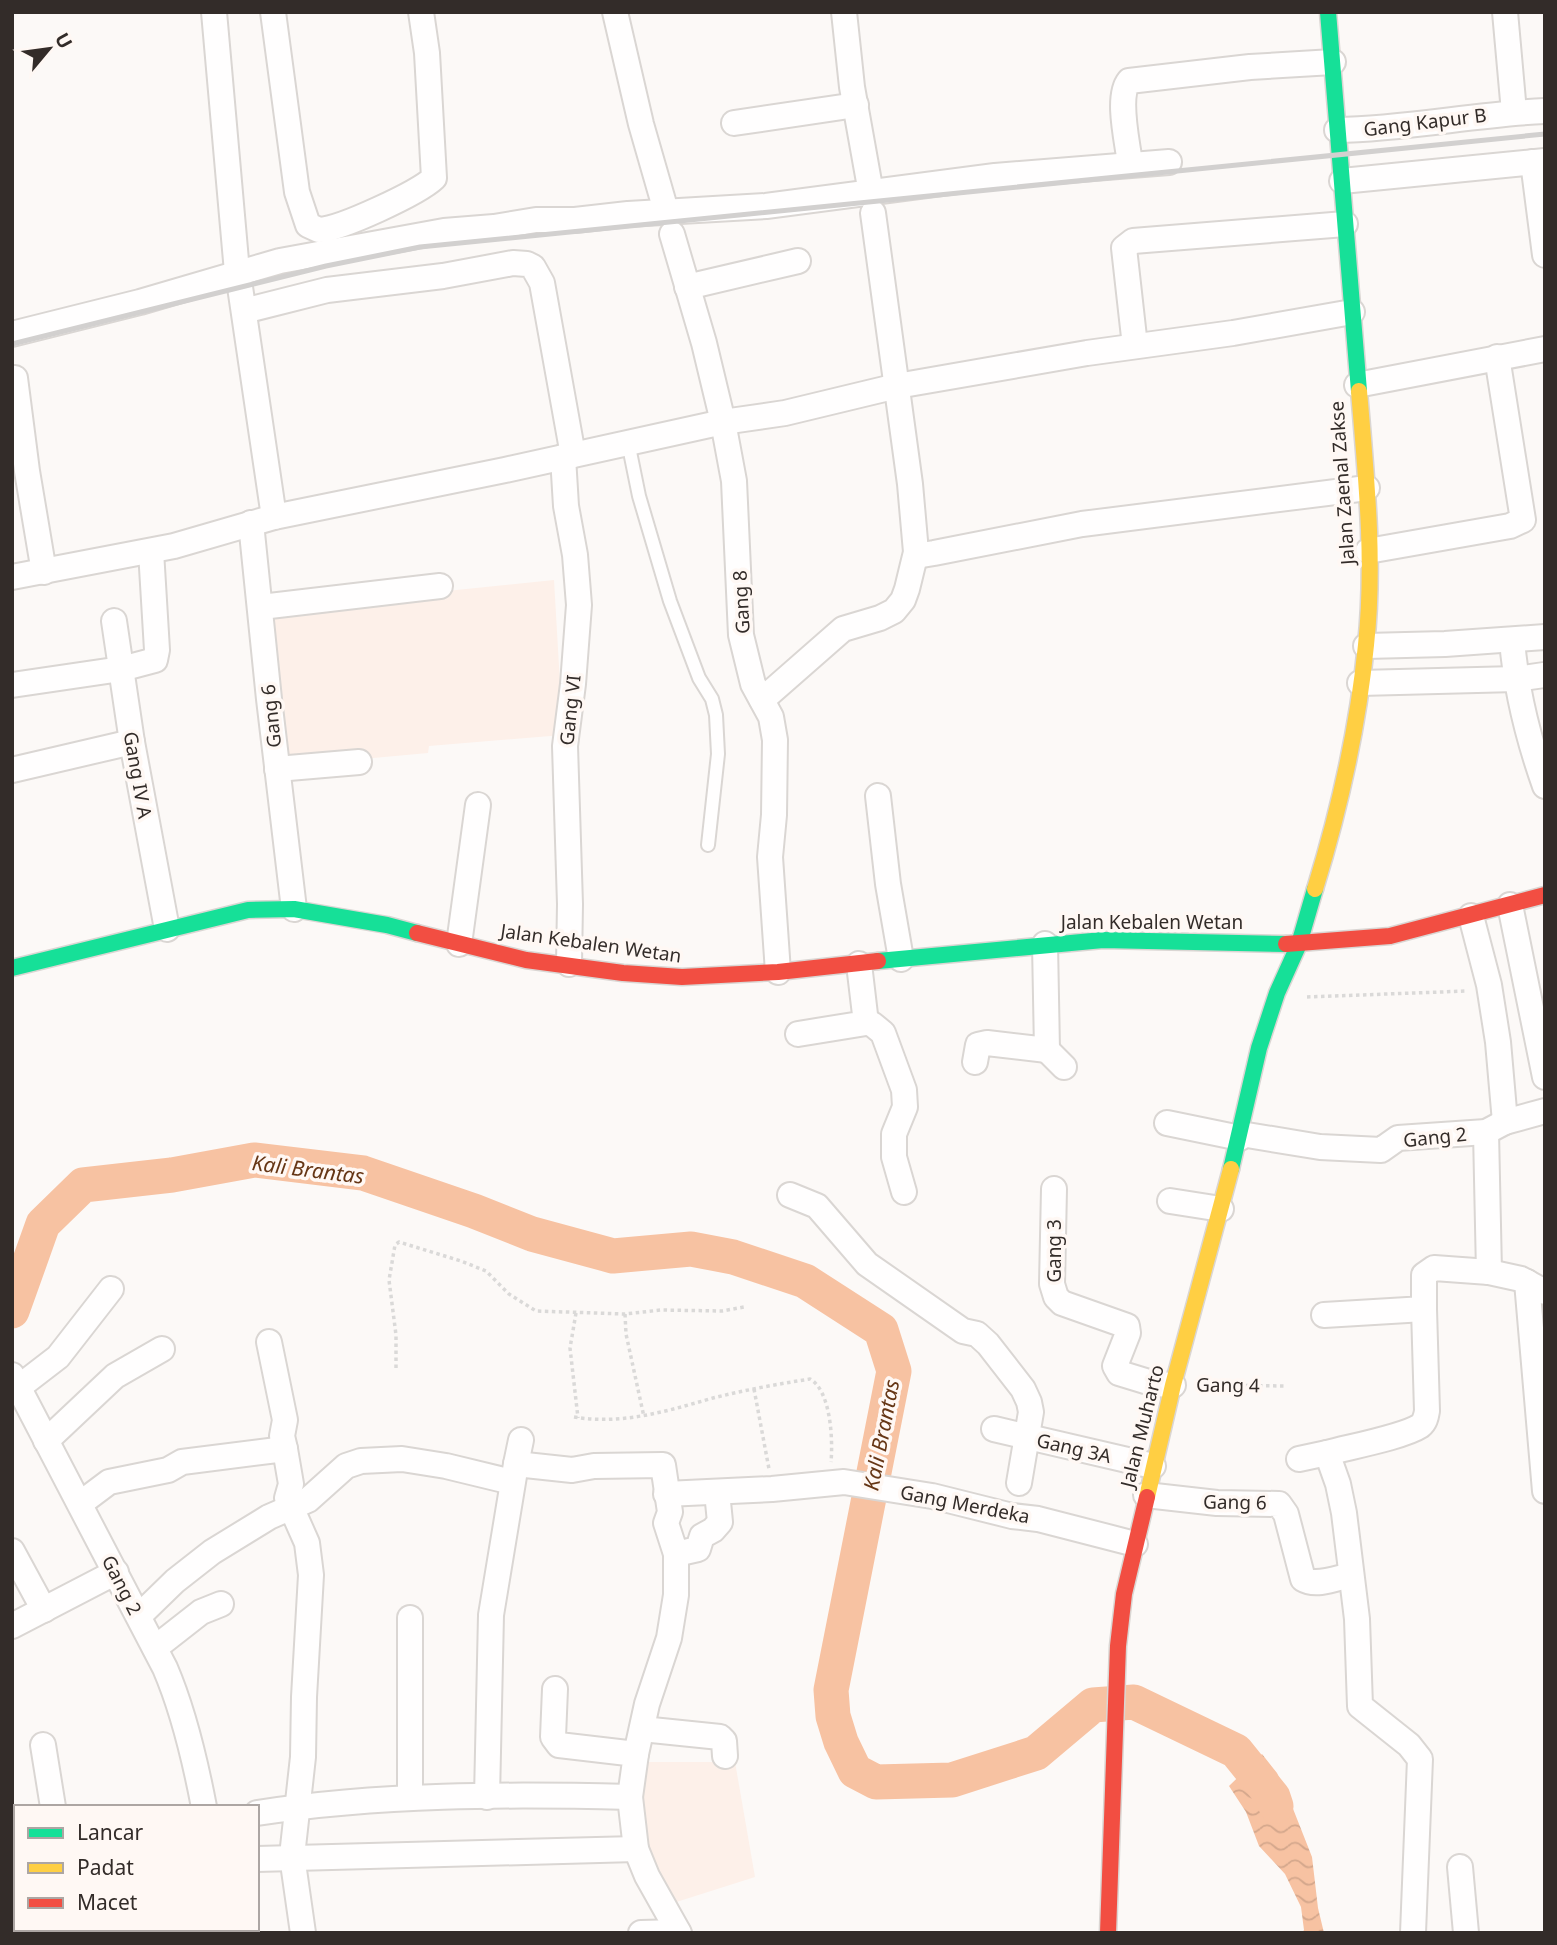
<svg xmlns="http://www.w3.org/2000/svg" width="1557" height="1945" viewBox="0 0 1557 1945" font-family="'Noto Sans',sans-serif">
	<style>
		.built { fill: #fdf0e9 }
		.water { fill: url(#water-waves) }
		.lines { fill: none; stroke-linecap: round; stroke-linejoin: round }
		.river { stroke: #f7c2a2; stroke-width: 35 }
		.lane-casing { stroke: #dad6d3; stroke-width: 16 }
		.street-casing { stroke: #dad6d3; stroke-width: 28 }
		.fast-casing { stroke: #dad6d3; stroke-width: 19 }
		.slow-casing { stroke: #dad6d3; stroke-width: 19 }
		.jam-casing { stroke: #dad6d3; stroke-width: 19 }
		.path { stroke: #dad9d8; stroke-width: 3.5; stroke-dasharray: 3.5 3.5; stroke-linecap: butt }
		.lane { stroke: #fffefe; stroke-width: 12 }
		.street { stroke: #fffefe; stroke-width: 24 }
		.fast { stroke: #16e098; stroke-width: 16 }
		.slow { stroke: #ffcf43; stroke-width: 16 }
		.jam { stroke: #f24e42; stroke-width: 16 }
		.rail { stroke: #d2d0cf; stroke-width: 5 }
		.labels { text-anchor: middle; dominant-baseline: central; stroke-width: 7; stroke-linejoin: round; paint-order: stroke }
		.street-label { font-size: 19px; fill: #332c29; stroke: #fff8f4 }
		.water-label { font-size: 21px; font-style: italic; fill: #663615; stroke: #fff8f4 }
	</style>
	<defs>
		<pattern id="water-waves" width="16" height="10" patternUnits="userSpaceOnUse" patternTransform="scale(1.75)"><rect width="16" height="10" fill="#f7c2a2"/><path d="M0 5q4-4 8 0t8 0" fill="none" stroke="#d4a78c"/></pattern>
	</defs>
	<rect width="100%" height="100%" fill="#fcf9f7"/>
	<!-- built -->
	<g class="built">
		<path d="M554,580L563,735L429,746L428,753L286,766L271,609Z"/>
		<path d="M640,1762H735L755,1877L667,1905L639,1832Z"/>
	</g>
	<!-- water -->
	<path class="water" d="M1262,1754L1277,1773L1288,1796L1312,1857L1318,1908L1324,1933H1302L1304,1930L1301,1907L1285,1874L1259,1846L1246,1812L1229,1786Z"/>
	<g class="lines">
		<!-- river -->
		<path class="river" d="M12,1311L43,1224L83,1185L172,1175L254,1160L363,1173L474,1211L532,1234L613,1256L691,1249L733,1257L805,1281L881,1330L894,1371L831,1690L833,1716L841,1742L855,1771L876,1782L952,1780L1036,1753L1093,1705L1134,1702L1236,1751L1273,1797L1276,1806"/>
		<defs>
			<path id="lane" d="M628,442L639,496L670,601L699,678L712,699L716,715L718,754L708,845"/>
			<g id="street">
				<path d="M214,12L237,272"/>
				<path d="M273,12L297,192L308,225L319,230C341,229 418,193 434,178L427,53L421,12"/>
				<path d="M615,12L641,124L666,211"/>
				<path d="M844,12L852,87L871,193"/>
				<path d="M1505,12L1514,112"/>
				<path d="M734,123L856,105"/>
				<path d="M1337,130C1407,129 1475,114 1545,111"/>
				<path d="M1533,162L1545,255"/>
				<path d="M1130,164C1128,144 1116,97 1129,81L1250,67L1333,62"/>
				<path d="M1342,181L1545,161"/>
				<path d="M672,234L704,343L723,422L734,481L741,635L753,684L771,717L775,740L774,815L770,857L778,972"/>
				<path d="M240,287L274,517"/>
				<path d="M687,287L798,261"/>
				<path d="M244,311L327,290L443,276L513,263L527,264L533,267L542,283L573,455"/>
				<path d="M12,334L140,302L280,261L444,231L494,227L536,220H575L628,214L766,206L995,176L1169,162"/>
				<path d="M1135,346L1124,248L1133,241L1345,224"/>
				<path d="M15,378L27,471L44,572"/>
				<path d="M1357,385L1545,349"/>
				<path d="M563,457L566,506L575,555L579,605L573,684L565,746L570,904L569,964"/>
				<path d="M251,523L269,699L294,909"/>
				<path d="M1368,551L1510,526L1523,520L1497,357"/>
				<path d="M916,552L922,555L934,553L1082,524L1367,488"/>
				<path d="M12,577L174,546L274,517L505,470L723,422L785,413L897,386L1087,353L1233,333L1352,312"/>
				<path d="M261,607L440,586"/>
				<path d="M114,621L132,742L167,929"/>
				<path d="M1512,640C1516,690 1528,738 1545,786"/>
				<path d="M1366,646L1445,644L1545,637"/>
				<path d="M1360,683L1516,679L1544,675"/>
				<path d="M12,685L121,669L155,660L157,650L151,551"/>
				<path d="M762,700L843,629L880,618L894,611L903,600L907,589L916,552L910,484L873,213"/>
				<path d="M277,769L359,762"/>
				<path d="M12,770L132,742"/>
				<path d="M878,796L888,884L901,959"/>
				<path d="M1510,905L1545,1077"/>
				<path d="M1471,916L1489,985L1498,1042L1505,1122"/>
				<path d="M459,944L478,805"/>
				<path d="M866,1023L872,1024L883,1033L904,1090L905,1107L894,1134V1157L904,1192"/>
				<path d="M798,1034L866,1023L859,964"/>
				<path d="M1047,1050L1064,1067"/>
				<path d="M975,1062L978,1045L987,1043L1047,1050L1045,944"/>
				<path d="M1167,1123L1240,1138"/>
				<path d="M1486,1132L1489,1272"/>
				<path d="M1241,1134L1320,1147L1381,1150L1398,1138L1486,1132L1505,1122L1545,1111"/>
				<path d="M1054,1189L1052,1284L1056,1297L1062,1303L1127,1326L1128,1333L1115,1366L1119,1373L1155,1384L1173,1385"/>
				<path d="M790,1195L817,1206L867,1264L963,1331L977,1334L988,1344L1023,1389L1029,1402L1031,1412L1019,1483"/>
				<path d="M1170,1201L1221,1209"/>
				<path d="M1527,1282L1545,1491"/>
				<path d="M1324,1315L1424,1309V1275L1434,1268L1489,1272L1521,1279L1545,1292"/>
				<path d="M269,1342L285,1420L282,1436L285,1449"/>
				<path d="M12,1375L165,1668C184,1712 195,1760 204,1807"/>
				<path d="M19,1387L58,1357L111,1289"/>
				<path d="M994,1429L1153,1466"/>
				<path d="M46,1441L115,1376L162,1349"/>
				<path d="M1327,1453C1349,1447 1403,1437 1420,1426C1425,1422 1426,1417 1427,1411L1424,1309"/>
				<path d="M1299,1459L1327,1453L1338,1484L1344,1513L1357,1619L1360,1706L1409,1745L1420,1759L1413,1933"/>
				<path d="M516,1464L521,1440"/>
				<path d="M666,1494L772,1489L844,1482L932,1496L1012,1516L1038,1519L1135,1544"/>
				<path d="M1146,1495L1217,1503L1279,1504L1286,1514L1303,1579C1316,1587 1337,1578 1351,1575"/>
				<path d="M81,1503L109,1482L168,1470L182,1462L285,1449L291,1484L287,1498L307,1543L311,1575L304,1697L303,1757L292,1856L303,1933"/>
				<path d="M12,1551L44,1610"/>
				<path d="M676,1554L698,1549L702,1536L713,1530L720,1522L717,1492"/>
				<path d="M139,1616L175,1581L212,1552L269,1517L308,1500L346,1466L361,1461L402,1459L446,1466L512,1482"/>
				<path d="M410,1618V1798"/>
				<path d="M12,1626L116,1572"/>
				<path d="M155,1648L201,1612L221,1604"/>
				<path d="M555,1689L553,1737L559,1745L636,1754L630,1797"/>
				<path d="M642,1729L720,1737L724,1741L725,1756"/>
				<path d="M43,1745L53,1807"/>
				<path d="M487,1797L491,1615L516,1464L572,1470L594,1466L663,1465L670,1512L666,1523L676,1554V1595L669,1638L647,1704L636,1754"/>
				<path d="M257,1813C380,1794 506,1794 630,1797L636,1849L647,1876L679,1933"/>
				<path d="M12,1854H16"/>
				<path d="M257,1859L636,1849"/>
				<path d="M1460,1867L1466,1933"/>
				<path d="M12,1879H16"/>
				<path d="M69,1929V1933"/>
				<path d="M641,1933L678,1932"/>
			</g>
			<g id="fast">
				<path d="M1328,12L1359,391"/>
				<path d="M878,961L1103,940L1286,944"/>
				<path d="M12,968L248,910L294,909L387,925L417,933"/>
				<path d="M1231,1169L1259,1048L1277,993L1299,944L1315,889"/>
			</g>
			<g id="slow">
				<path d="M1315,889C1339,811 1358,727 1366,645C1375,561 1366,475 1359,391"/>
				<path d="M1147,1497L1173,1385L1231,1169"/>
			</g>
			<g id="jam">
				<path d="M417,933L526,960L623,973L682,977L778,972L878,961"/>
				<path d="M1286,944L1390,936L1545,895"/>
				<path d="M1108,1933L1118,1646L1124,1594L1147,1497"/>
			</g>
		</defs>
		<!-- lane casing -->
		<use href="#lane" class="lane-casing"/>
		<!-- street casing -->
		<use href="#street" class="street-casing"/>
		<!-- fast casing -->
		<use href="#fast" class="fast-casing"/>
		<!-- slow casing -->
		<use href="#slow" class="slow-casing"/>
		<!-- jam casing -->
		<use href="#jam" class="jam-casing"/>
		<!-- path -->
		<g class="path">
			<path d="M1307,997L1467,991"/>
			<path d="M576,1313L570,1348L578,1418"/>
			<path d="M625,1314L626,1334L644,1417"/>
			<path d="M396,1368V1335L389,1280L395,1245L399,1242L461,1261L486,1271L509,1294L536,1311L625,1314L661,1310L722,1311L744,1307"/>
			<path d="M1203,1385L1284,1386"/>
			<path d="M754,1389L769,1469"/>
			<path d="M574,1417C623,1425 667,1411 713,1398C745,1390 778,1384 810,1379C831,1391 833,1440 831,1462"/>
		</g>
		<!-- lane -->
		<use href="#lane" class="lane"/>
		<!-- street -->
		<use href="#street" class="street"/>
		<!-- fast -->
		<use href="#fast" class="fast"/>
		<!-- slow -->
		<use href="#slow" class="slow"/>
		<!-- jam -->
		<use href="#jam" class="jam"/>
		<!-- rail -->
		<path class="rail" d="M12,344L326,266L420,247L1545,134"/>
	</g>
	<g class="labels">
		<!-- street labels -->
		<g class="street-label">
			<text transform="translate(1425 122) rotate(-7)">Gang Kapur B</text>
			<text transform="translate(1342 483) rotate(-94)">Jalan Zaenal Zakse</text>
			<text transform="translate(741 602) rotate(-93)">Gang 8</text>
			<text transform="translate(570 710) rotate(-84)">Gang VI</text>
			<text transform="translate(271 716) rotate(-96)">Gang 6</text>
			<text transform="translate(138 775) rotate(80)">Gang IV A</text>
			<text x="1152" y="922">Jalan Kebalen Wetan</text>
			<text transform="translate(591 943) rotate(8)">Jalan Kebalen Wetan</text>
			<text transform="translate(1435 1137) rotate(-6)">Gang 2</text>
			<text transform="translate(1054 1251) rotate(-90)">Gang 3</text>
			<text transform="translate(1228 1385) rotate(1)">Gang 4</text>
			<text transform="translate(1142 1426) rotate(-76)">Jalan Muharto</text>
			<text transform="translate(1074 1448) rotate(13)">Gang 3A</text>
			<text transform="translate(1235 1502) rotate(1)">Gang 6</text>
			<text transform="translate(965 1504) rotate(11)">Gang Merdeka</text>
			<text transform="translate(122 1585) rotate(63)">Gang 2</text>
		</g>
		<!-- water labels -->
		<g class="water-label">
			<text transform="translate(308 1169) rotate(7)">Kali Brantas</text>
			<text transform="translate(881 1435) rotate(-79)">Kali Brantas</text>
		</g>
	</g>
	<!-- border -->
	<rect width="1557" height="1945" fill="none" stroke="#332c29" stroke-width="28"/>
	<!-- legend -->
	<rect x="14" y="1805" width="245" height="126" fill="#fff8f4" stroke="#ada6a3" stroke-width="2"/>
	<rect x="28" y="1828" width="35" height="10" fill="#16e098" stroke="#ada6a3" stroke-width="2"/>
	<text x="77" y="1840" font-size="21" fill="#332c29">Lancar</text>
	<rect x="28" y="1863" width="35" height="10" fill="#ffcf43" stroke="#ada6a3" stroke-width="2"/>
	<text x="77" y="1875" font-size="21" fill="#332c29">Padat</text>
	<rect x="28" y="1898" width="35" height="10" fill="#f24e42" stroke="#ada6a3" stroke-width="2"/>
	<text x="77" y="1910" font-size="21" fill="#332c29">Macet</text>
	<!-- north arrow -->
	<g transform="translate(49 49) rotate(61)" stroke="#fff8f4" stroke-width="5" paint-order="stroke">
	<path d="M0-5L12 26L0 18L-12 26Z" fill="#332c29"/>
	<text y="-10" font-size="19" font-weight="bold" text-anchor="middle" fill="#332c29">U</text>
	</g>
</svg>
